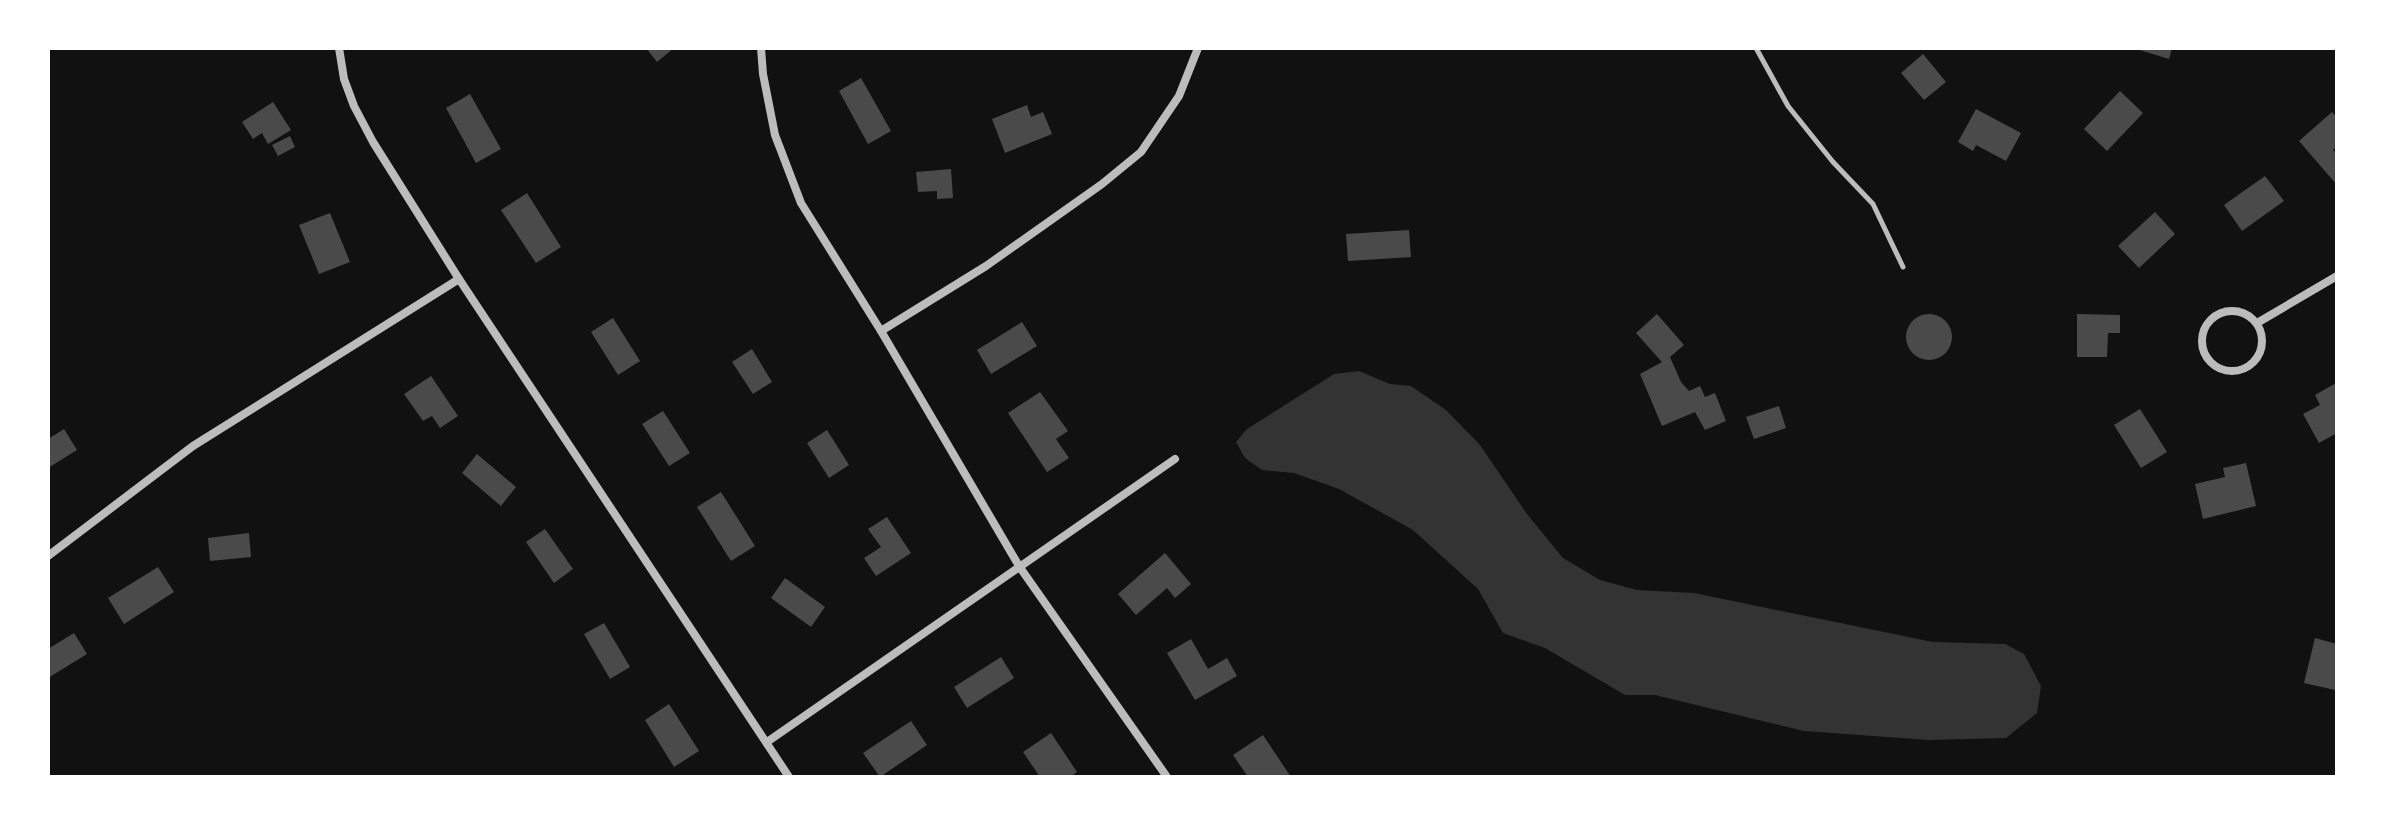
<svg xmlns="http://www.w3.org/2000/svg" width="2385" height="825" viewBox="0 0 2385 825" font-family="'PT Sans',sans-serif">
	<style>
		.water { fill: #333 }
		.building { fill: #4a4a4a }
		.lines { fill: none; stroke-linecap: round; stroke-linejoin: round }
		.service { stroke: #bcbcbc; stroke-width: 5 }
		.minor { stroke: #bcbcbc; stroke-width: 8 }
	</style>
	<rect width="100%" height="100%" fill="#111"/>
	<!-- water -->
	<path class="water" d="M1359,371L1390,384L1411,386L1446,410L1480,445L1527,514L1563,558L1600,580L1637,590L1694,593L1933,642L2005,644L2024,654L2041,686L2037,713L2006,738L1929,740L1804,731L1655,695H1625L1545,648L1503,633L1478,589L1413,530L1339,489L1294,473L1262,470L1245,458L1236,442L1247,429L1334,374Z"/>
	<!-- building -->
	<g class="building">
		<path d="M646,48H674L657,62Z"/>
		<path d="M2133,48H2172L2169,59Z"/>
		<path d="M1923,54L1946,82L1924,100L1901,73Z"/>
		<path d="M861,78L891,131L868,144L839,91Z"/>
		<path d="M2120,91L2143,113L2107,151L2084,129Z"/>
		<path d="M470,94L501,149L476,163L446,108Z"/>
		<path d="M273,102L291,130L268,144L262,133L253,139L242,122Z"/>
		<path d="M1027,105L1031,117L1043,112L1052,134L1005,153L992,119Z"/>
		<path d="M1976,109L2021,133L2006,161L1976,145L1973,151L1958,142Z"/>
		<path d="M2332,112L2337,118V146L2333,150L2337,154V185L2299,141Z"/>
		<path d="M290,136L295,147L278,156L272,145Z"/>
		<path d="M951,169L953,198L937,199V191L918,192L916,172Z"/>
		<path d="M2265,176L2284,201L2242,231L2224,205Z"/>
		<path d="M527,193L561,247L536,263L501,210Z"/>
		<path d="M2155,212L2175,234L2139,268L2118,246Z"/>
		<path d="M330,213L350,262L319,274L299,225Z"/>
		<path d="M1409,230L1411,257L1348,261L1346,234Z"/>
		<circle cx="1929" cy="337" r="23"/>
		<path d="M1657,314L1684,345L1670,357L1681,382L1689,391L1700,386L1705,397L1715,393L1726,421L1705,430L1695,412L1662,426L1640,374L1662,362L1636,333Z"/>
		<path d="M2077,314L2120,315V333H2108L2107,357H2077Z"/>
		<path d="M613,318L640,361L618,375L591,332Z"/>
		<path d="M1022,322L1037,346L991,374L977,350Z"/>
		<path d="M752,349L772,382L753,394L732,362Z"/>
		<path d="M431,376L458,416L440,428L432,416L423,421L404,394Z"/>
		<path d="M2336,383L2337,433L2319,443L2303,414L2320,405L2315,395Z"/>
		<path d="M1040,392L1068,431L1056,439L1069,458L1047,472L1008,413Z"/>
		<path d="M1779,406L1786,428L1754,439L1746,417Z"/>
		<path d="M2140,409L2167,452L2141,468L2114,425Z"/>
		<path d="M663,411L690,453L669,466L642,424Z"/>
		<path d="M64,429L77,450L48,468V439Z"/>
		<path d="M827,430L849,465L829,478L807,443Z"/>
		<path d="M477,454L516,487L501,506L462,473Z"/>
		<path d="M2246,463L2256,506L2203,519L2195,484L2225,477L2223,468Z"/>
		<path d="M721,492L755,546L731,561L697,507Z"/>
		<path d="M887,517L911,553L876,576L864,558L881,547L868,529Z"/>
		<path d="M545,529L573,569L554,583L526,542Z"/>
		<path d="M249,533L251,557L210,561L208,538Z"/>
		<path d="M1165,553L1191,584L1175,598L1167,588L1136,615L1118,594Z"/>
		<path d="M158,567L174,592L124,624L108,598Z"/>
		<path d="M785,578L825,607L811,627L771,598Z"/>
		<path d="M604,623L630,667L610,679L584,634Z"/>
		<path d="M74,633L87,654L48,678V649Z"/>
		<path d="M2315,638L2337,644V682L2335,690L2304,683Z"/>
		<path d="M1191,639L1208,669L1227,658L1237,676L1195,700L1167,653Z"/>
		<path d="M1001,657L1014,678L967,708L954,687Z"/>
		<path d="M669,704L699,751L674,767L645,720Z"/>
		<path d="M911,721L927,745L880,777L863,753Z"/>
		<path d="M1051,733L1077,772L1070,777H1040L1023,752Z"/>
		<path d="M1263,735L1291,777H1248L1233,755Z"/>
	</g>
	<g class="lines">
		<!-- service -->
		<path class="service" d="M1756,48L1788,106L1833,162L1873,204L1903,267"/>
		<!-- minor -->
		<g class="minor">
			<path d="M339,48L344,79L354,106L373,142L459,279L789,777"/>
			<path d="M761,48L763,74L775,135L801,203L881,331L1019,566L1167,777"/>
			<circle cx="2232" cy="341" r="30"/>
			<path d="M2257,323L2337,276"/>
			<path d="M881,331L986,266L1102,184L1141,152L1179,96L1198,48"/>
			<path d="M48,556L193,446L459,279"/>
			<path d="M767,742L1175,459"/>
		</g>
	</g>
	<!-- border -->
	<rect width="2385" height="825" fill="none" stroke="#ffffff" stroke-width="100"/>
</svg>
